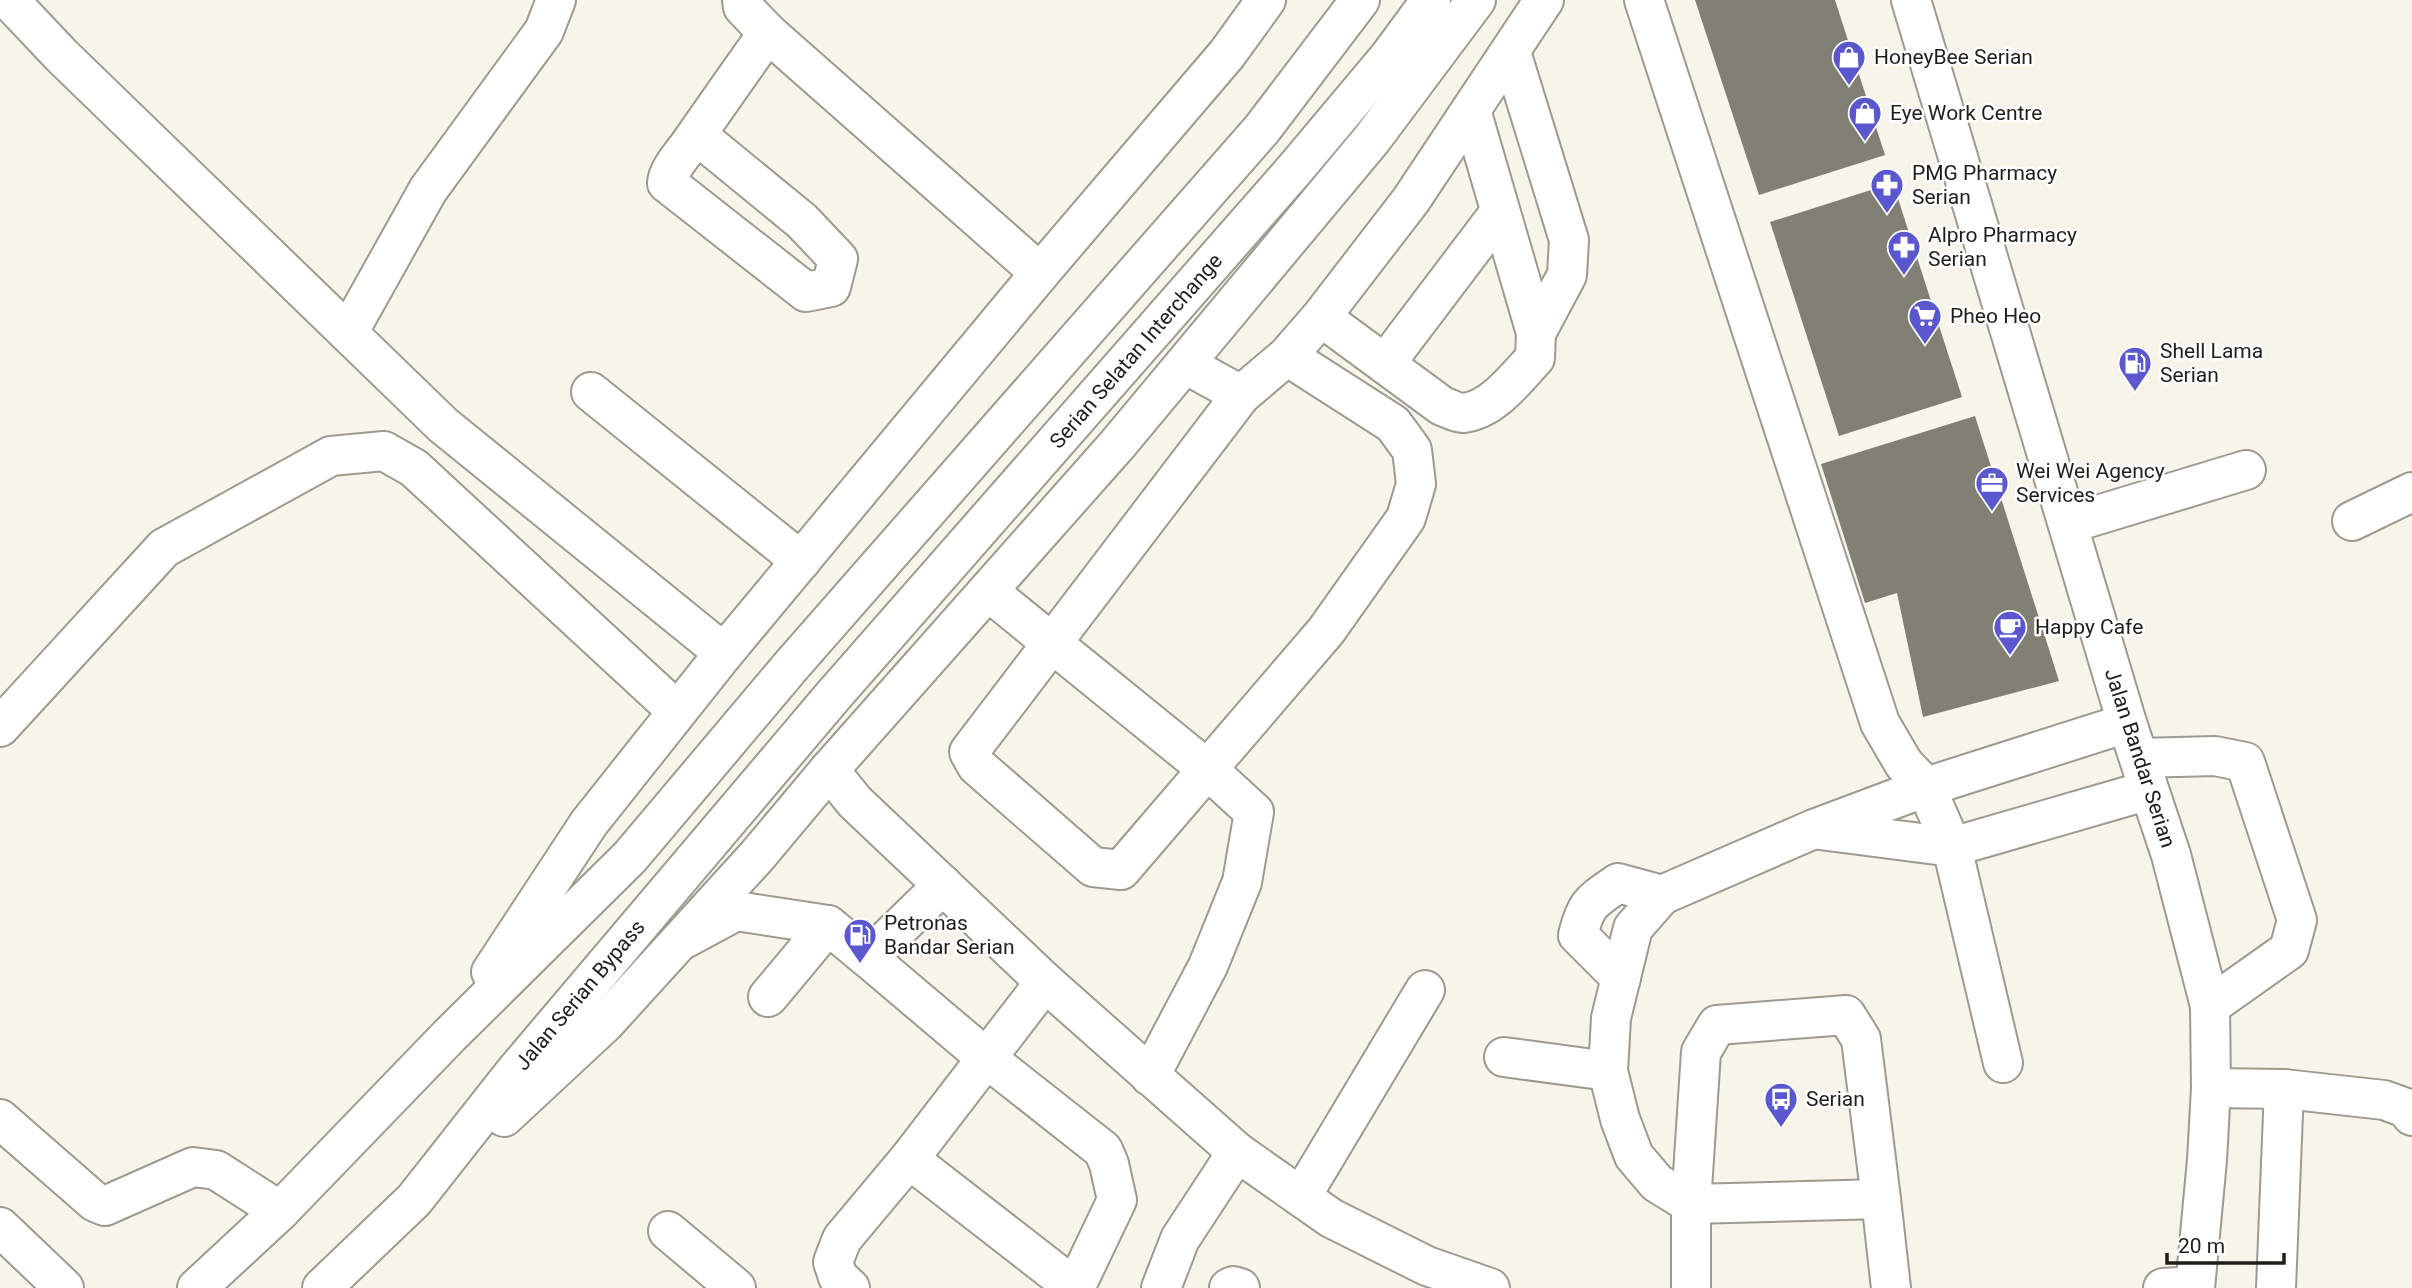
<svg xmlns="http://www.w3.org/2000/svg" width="2412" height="1288" viewBox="0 0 2412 1288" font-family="Roboto,sans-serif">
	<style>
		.building { fill: #828075 }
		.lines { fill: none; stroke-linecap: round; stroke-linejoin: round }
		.minor-casing { stroke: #9d9b8f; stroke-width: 42 }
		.major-casing { stroke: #9d9b8f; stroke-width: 42 }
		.highway-casing { stroke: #9d9b8f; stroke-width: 42 }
		.minor { stroke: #fff; stroke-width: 38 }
		.major { stroke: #fff; stroke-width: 38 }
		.highway { stroke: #fff; stroke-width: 38 }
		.labels { text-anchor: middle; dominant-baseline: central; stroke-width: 5; stroke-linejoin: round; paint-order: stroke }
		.poi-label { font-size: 21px; fill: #1f1e19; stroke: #fff; text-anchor: start }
		.street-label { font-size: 21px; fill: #1f1e19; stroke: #fff }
	</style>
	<rect width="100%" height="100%" fill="#f7f5e9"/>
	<!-- building -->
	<g class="building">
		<path d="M1695,0H1835L1885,155L1759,195Z"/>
		<path d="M1893,183L1962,397L1839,436L1770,222Z"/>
		<path d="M1975,416L2059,681L1923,717L1897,593L1865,603L1821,464Z"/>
	</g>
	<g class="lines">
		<defs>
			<g id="minor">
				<path d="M9,0L62,56L443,425L724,653"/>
				<path d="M742,0L743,7L768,33L1040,273"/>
				<path d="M1644,0L1880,723L1904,764L1926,787L1952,847L2003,1063"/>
				<path d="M1511,52L1569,240L1567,275L1536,333"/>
				<path d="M697,135L802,221L838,259L831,287L806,292L667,183C668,169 684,153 692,141C717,105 742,69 768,33"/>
				<path d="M1321,317L1442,406C1448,408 1457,413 1463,413C1493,410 1516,378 1535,358L1536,333L1471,110"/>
				<path d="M348,333L428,190L544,31L556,0"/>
				<path d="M1287,356L1393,424L1412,450L1416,484L1406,518L1326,631L1121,870L1093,867L977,766L969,752L1241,395L1287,356L1321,317L1411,200L1544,0"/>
				<path d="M1185,364L1241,395"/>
				<path d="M1385,364L1500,212"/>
				<path d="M591,392L801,561"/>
				<path d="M2352,521L2412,492"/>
				<path d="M2068,524L2246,470"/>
				<path d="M989,592L1207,769L1254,812L1242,882L1208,966L1150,1076"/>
				<path d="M0,727L164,548L331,456L384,451L414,468L677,711"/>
				<path d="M2139,758L2215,756L2245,762L2297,920L2289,950L2210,1006"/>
				<path d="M829,770L855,802L1045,982L1237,1152L1331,1218L1427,1266L1490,1288"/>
				<path d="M1820,830L1952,847L2149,790"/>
				<path d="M684,939L736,911L828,925L868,958L943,885"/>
				<path d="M868,958L985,1057L1103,1150L1109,1164L1117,1200L1075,1288"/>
				<path d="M1621,978L1578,935C1586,903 1591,902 1618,883L1662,895"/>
				<path d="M768,997L828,925"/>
				<path d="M1504,1057L1608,1071"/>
				<path d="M2211,1088L2284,1089L2384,1100L2406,1108L2412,1116"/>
				<path d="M0,1119L95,1202L105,1206L193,1167L216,1170L280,1211"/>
				<path d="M909,1159L1075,1288"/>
				<path d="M1301,1197L1425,990"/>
				<path d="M0,1227L64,1288"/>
				<path d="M668,1231L736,1288"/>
				<path d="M850,1288L838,1277L833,1262L842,1239L909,1159L1045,982"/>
				<path d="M1161,1288L1180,1239L1237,1152"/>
				<path d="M1229,1288L1233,1286L1240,1288"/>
				<path d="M1691,1288V1204L1701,1052L1717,1025L1846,1015L1861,1039L1881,1199"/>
				<path d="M1891,1288L1881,1199L1691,1204L1657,1183L1634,1156L1620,1119L1608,1071L1611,1018L1633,928L1662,895L1814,829L1926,787L2127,723"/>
				<path d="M2163,1288L2195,1286"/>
				<path d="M2276,1288L2284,1089"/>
			</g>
			<path id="major" d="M1911,0L2127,723L2171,855L2210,1006L2211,1088L2207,1160L2195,1288"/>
			<g id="highway">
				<path d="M491,972L589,823L724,653L1040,273L1227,54L1266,0"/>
				<path d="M504,1117L605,1023L757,856L829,770L1117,445L1372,139L1476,0"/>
				<path d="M197,1288L280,1211L450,1035L630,857L791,666L1262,129L1360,0"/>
				<path d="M322,1288L414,1200L514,1073L833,696L1295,169L1389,57L1431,0"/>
			</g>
		</defs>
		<!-- minor casing -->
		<use href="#minor" class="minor-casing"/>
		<!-- major casing -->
		<use href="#major" class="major-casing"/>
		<!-- highway casing -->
		<use href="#highway" class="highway-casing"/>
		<!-- minor -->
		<use href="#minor" class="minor"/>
		<!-- major -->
		<use href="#major" class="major"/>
		<!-- highway -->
		<use href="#highway" class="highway"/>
	</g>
	<!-- icons -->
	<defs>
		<symbol id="shop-pin" viewBox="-11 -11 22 30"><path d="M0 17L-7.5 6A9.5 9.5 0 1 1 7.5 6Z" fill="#5a57cf" stroke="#fff"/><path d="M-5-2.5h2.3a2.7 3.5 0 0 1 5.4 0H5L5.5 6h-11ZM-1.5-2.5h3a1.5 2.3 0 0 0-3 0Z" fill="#fff"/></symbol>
		<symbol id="pharmacy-pin" viewBox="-11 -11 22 30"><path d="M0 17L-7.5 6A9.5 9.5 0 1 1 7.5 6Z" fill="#5a57cf" stroke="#fff"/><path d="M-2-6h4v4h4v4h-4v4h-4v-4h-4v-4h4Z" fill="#fff"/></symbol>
		<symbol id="supermarket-pin" viewBox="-11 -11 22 30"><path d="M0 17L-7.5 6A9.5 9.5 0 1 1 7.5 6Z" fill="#5a57cf" stroke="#fff"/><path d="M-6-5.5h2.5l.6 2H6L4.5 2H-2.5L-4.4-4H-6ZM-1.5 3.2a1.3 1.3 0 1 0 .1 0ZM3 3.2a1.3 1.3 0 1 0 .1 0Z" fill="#fff"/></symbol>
		<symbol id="fuel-pin" viewBox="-11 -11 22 30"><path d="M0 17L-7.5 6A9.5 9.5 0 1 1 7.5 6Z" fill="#5a57cf" stroke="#fff"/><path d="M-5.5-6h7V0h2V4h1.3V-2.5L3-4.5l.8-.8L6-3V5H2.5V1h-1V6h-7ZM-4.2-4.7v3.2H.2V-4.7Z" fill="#fff"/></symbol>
		<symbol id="office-pin" viewBox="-11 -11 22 30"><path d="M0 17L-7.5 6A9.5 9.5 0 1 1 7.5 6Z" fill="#5a57cf" stroke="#fff"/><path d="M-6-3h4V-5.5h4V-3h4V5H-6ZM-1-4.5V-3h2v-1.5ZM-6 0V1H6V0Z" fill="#fff"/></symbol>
		<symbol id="cafe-pin" viewBox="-11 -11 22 30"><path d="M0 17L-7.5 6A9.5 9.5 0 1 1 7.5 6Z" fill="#5a57cf" stroke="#fff"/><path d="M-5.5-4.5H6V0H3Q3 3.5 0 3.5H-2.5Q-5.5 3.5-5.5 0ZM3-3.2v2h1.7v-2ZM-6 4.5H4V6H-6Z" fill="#fff"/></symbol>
		<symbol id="bus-pin" viewBox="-11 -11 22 30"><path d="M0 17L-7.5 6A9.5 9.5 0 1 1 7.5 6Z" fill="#5a57cf" stroke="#fff"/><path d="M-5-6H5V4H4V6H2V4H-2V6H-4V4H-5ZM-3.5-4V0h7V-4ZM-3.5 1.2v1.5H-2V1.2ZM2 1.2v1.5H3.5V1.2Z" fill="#fff"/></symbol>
	</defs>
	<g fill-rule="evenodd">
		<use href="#shop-pin" x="1830" y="38" width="38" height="52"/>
		<use href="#shop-pin" x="1846" y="94" width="38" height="52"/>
		<use href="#pharmacy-pin" x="1868" y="166" width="38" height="52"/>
		<use href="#pharmacy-pin" x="1885" y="228" width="38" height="52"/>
		<use href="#supermarket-pin" x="1906" y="297" width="38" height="52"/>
		<use href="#fuel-pin" x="2116" y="344" width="38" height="52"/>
		<use href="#office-pin" x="1973" y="464" width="38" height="52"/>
		<use href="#cafe-pin" x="1991" y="608" width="38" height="52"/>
		<use href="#fuel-pin" x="841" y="916" width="38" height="52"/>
		<use href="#bus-pin" x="1762" y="1080" width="38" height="52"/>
	</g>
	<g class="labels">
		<!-- poi labels -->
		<g class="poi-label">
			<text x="1874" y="57">HoneyBee Serian</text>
			<text x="1890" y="113">Eye Work Centre</text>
			<text x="1912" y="173">PMG Pharmacy<tspan x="1912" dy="24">Serian</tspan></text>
			<text x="1928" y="235">Alpro Pharmacy<tspan x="1928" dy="24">Serian</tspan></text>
			<text x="1950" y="316">Pheo Heo</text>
			<text x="2160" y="351">Shell Lama<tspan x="2160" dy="24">Serian</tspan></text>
			<text x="2016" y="471">Wei Wei Agency<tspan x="2016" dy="24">Services</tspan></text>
			<text x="2035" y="627">Happy Cafe</text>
			<text x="884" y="923">Petronas<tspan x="884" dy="24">Bandar Serian</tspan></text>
			<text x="1806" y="1099">Serian</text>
		</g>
		<!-- street labels -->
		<g class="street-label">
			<text transform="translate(1136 351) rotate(-49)">Serian Selatan Interchange</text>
			<text transform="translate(2140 758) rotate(72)">Jalan Bandar Serian</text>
			<text transform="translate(580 995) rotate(-50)">Jalan Serian Bypass</text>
		</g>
	</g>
	<!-- scale -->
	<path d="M2167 1253v10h117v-10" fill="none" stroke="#1f1e19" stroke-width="3.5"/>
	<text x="2178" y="1253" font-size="21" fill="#1f1e19" stroke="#ffffff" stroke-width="5" paint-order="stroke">20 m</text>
</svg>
